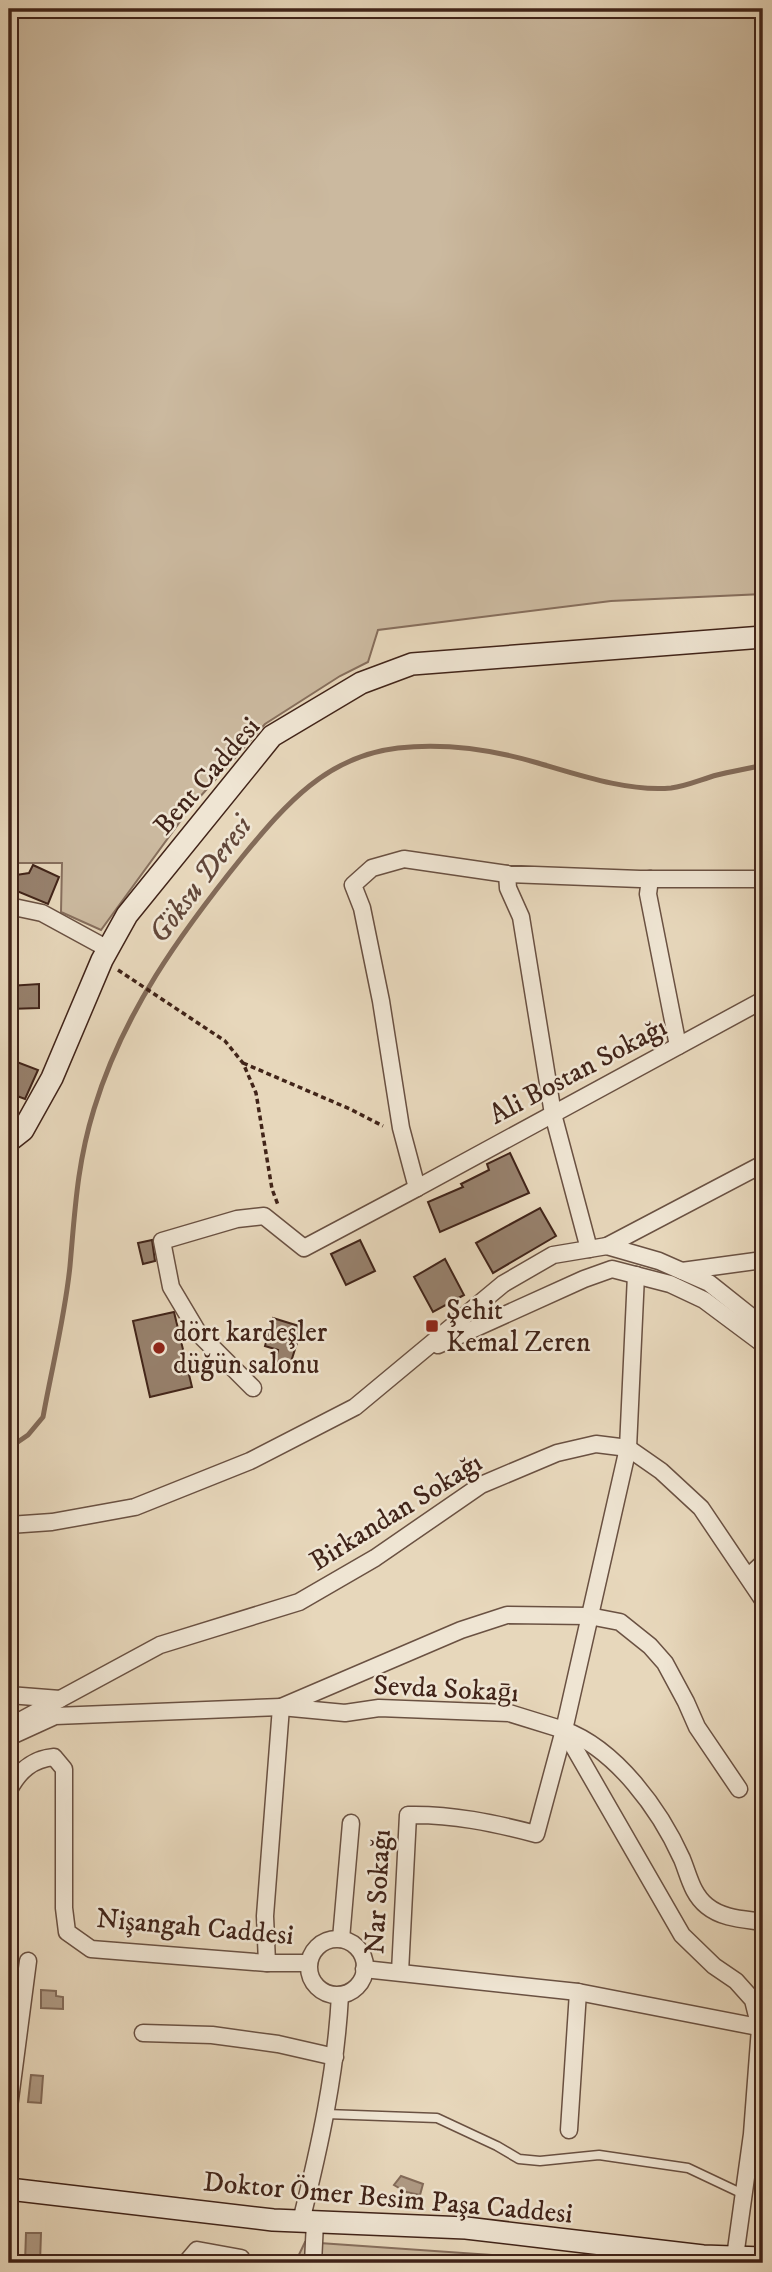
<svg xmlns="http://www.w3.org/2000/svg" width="772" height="2272" viewBox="0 0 772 2272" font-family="'IM FELL DW Pica',serif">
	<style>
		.green { fill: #cbb99f; stroke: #866e5c; stroke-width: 2 }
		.water { fill: #af9a84; stroke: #836b59; stroke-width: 2 }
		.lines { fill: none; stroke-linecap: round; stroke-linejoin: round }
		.stream { stroke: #836b59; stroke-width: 5 }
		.building { fill: #97816d; stroke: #412419; stroke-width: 2 }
		.lane-casing { stroke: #6a5142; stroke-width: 11 }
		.street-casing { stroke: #6a5142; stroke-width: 19 }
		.secondary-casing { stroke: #412419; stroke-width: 24 }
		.path { stroke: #412419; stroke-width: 3.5; stroke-dasharray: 5 3.5; stroke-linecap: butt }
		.lane { stroke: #efe5d3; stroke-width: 8 }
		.street { stroke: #efe5d3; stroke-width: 16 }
		.secondary { stroke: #efe5d3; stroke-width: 21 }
		.poi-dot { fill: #8f2418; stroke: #efe5d3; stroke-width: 2.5 }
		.labels { text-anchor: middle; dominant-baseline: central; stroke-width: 5; stroke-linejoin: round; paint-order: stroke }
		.street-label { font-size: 28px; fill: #412419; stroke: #efe5d3 }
		.poi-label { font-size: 28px; fill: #412419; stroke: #efe5d3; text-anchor: start }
		.water-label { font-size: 30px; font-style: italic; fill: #624739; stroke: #efe5d3 }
	</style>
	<rect width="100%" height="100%" fill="#e7d7bb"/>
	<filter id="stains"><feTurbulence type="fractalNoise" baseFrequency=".00286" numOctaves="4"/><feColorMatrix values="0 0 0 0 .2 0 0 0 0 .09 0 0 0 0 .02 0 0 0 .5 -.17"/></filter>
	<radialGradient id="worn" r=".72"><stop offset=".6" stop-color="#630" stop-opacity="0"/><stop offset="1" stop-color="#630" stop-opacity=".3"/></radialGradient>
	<!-- green -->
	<g class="green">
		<path d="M9,9H763V594L611,601L378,630L368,662L340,676L265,724L190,808L101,930L61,912L62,863H9Z"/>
		<path d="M305,2242L605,2263H295Z"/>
	</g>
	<!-- water -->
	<g class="water">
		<path d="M41,1990L56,1991V1996L63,1997V2009L41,2008Z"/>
		<path d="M31,2075L43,2076L41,2103L28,2102Z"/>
		<path d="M401,2176L423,2184L420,2195L406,2192L394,2185Z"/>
		<path d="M26,2233H41L40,2263H25Z"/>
	</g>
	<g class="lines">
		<!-- stream -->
		<path class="stream" d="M9,1448L28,1435L43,1417C52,1367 65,1316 70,1266C75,1210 77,1164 94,1109C123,1013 180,934 243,856C286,804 327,756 398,748C444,743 494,750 538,763C579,775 629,792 671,788C687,786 702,779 717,775C732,771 748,769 763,765"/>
	</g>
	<!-- building -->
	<g class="building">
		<path d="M33,865L59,877L48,904L17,891L9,892V876L29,873Z"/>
		<path d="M39,984V1008L9,1009V986Z"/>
		<path d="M9,1059L38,1070L25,1099L9,1093Z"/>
		<path d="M510,1153L529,1193L440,1232L428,1202L463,1187L461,1184L489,1170L487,1164Z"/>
		<path d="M540,1208L556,1236L493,1273L476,1243Z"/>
		<path d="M152,1240L155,1261L143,1264L138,1243Z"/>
		<path d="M360,1240L375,1271L346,1285L331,1254Z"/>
		<path d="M445,1259L464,1295L433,1312L414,1277Z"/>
		<path d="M174,1312L192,1387L150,1397L133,1321Z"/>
		<path d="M273,1318L302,1327L290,1365L275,1361L278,1350L265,1346Z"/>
	</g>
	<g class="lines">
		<defs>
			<path id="lane" d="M326,2114L437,2118L497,2146L519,2159L540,2161L599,2155L688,2168L743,2194"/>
			<g id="street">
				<path d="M507,874L508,888L521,917L553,1114L589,1249"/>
				<path d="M650,879L648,894L678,1046"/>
				<path d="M9,906L42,913L108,949"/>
				<path d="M417,1188L763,1000"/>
				<path d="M607,1246L763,1164"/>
				<path d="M682,1271L763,1260"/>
				<path d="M438,1345L584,1279L612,1269L670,1284L704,1300L763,1344"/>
				<path d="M253,1388L199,1334L171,1287L162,1241L237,1219L264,1216L304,1248L417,1188L401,1128L381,1001L362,908L353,885L372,868L404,859L507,874L640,879H763"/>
				<path d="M9,1525L52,1522L135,1507L250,1461L355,1407L503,1284L553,1255L607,1246L659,1261L709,1283L763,1326"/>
				<path d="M748,1577L763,1563"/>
				<path d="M9,1695L60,1699"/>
				<path d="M14,1724L160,1645L299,1602L375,1558L481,1485L557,1453L596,1444L628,1448L661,1471L701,1508L763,1600"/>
				<path d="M564,1730C616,1749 660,1810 682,1859C689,1876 692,1894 707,1906C723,1919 744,1919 763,1922"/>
				<path d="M9,1737L55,1716L281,1707L345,1713L379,1708L509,1713L564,1730L682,1935L714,1966L736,1981L753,2000L760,2028L752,2134L735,2257"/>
				<path d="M9,1790C19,1771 32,1759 54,1757L64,1769V1908L67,1932L91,1949L267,1963H309"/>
				<path d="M341,1939L351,1823"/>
				<circle cx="337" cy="1967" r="28"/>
				<path d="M267,1963L265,1916L281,1707L461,1630L507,1615L589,1616L620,1622L650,1646L665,1663L686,1702L697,1727L739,1789"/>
				<path d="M364,1969L578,1992L763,2028"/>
				<path d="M400,1972L408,1815C452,1814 494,1823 536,1834L564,1730L628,1448L636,1275"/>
				<path d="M143,2033L212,2035L278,2044L335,2057"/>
				<path d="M9,2107L28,1961"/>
				<path d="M569,2130L578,1992"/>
				<path d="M301,2221C320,2146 336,2072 340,1995"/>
				<path d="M186,2263L197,2250L241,2258"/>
				<path d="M313,2263L315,2222"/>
			</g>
			<g id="secondary">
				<path d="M9,1141L23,1130L52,1078L102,960L127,915L272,736L361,683L412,664L763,637"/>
				<path d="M9,2189L273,2220L466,2228L703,2256L763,2258"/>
			</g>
		</defs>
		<!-- lane casing -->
		<use href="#lane" class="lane-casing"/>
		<!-- street casing -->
		<use href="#street" class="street-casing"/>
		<!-- secondary casing -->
		<use href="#secondary" class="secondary-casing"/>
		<!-- path -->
		<g class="path">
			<path d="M118,970L225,1041L243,1063L256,1093L272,1189L278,1205"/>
			<path d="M243,1063L350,1109L383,1126"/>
		</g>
		<!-- lane -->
		<use href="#lane" class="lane"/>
		<!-- street -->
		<use href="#street" class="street"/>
		<!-- secondary -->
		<use href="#secondary" class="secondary"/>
	</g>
	<!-- markers -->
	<g class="poi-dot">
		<rect x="425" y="1319" width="14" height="14" rx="3.5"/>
		<circle cx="159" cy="1348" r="7"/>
	</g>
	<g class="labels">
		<!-- street labels -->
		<g class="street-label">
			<text transform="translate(207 776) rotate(-49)">Bent Caddesi</text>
			<text transform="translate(578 1071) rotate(-28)">Ali Bostan Sokağı</text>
			<text transform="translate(396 1512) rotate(-32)">Birkandan Sokağı</text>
			<text transform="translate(446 1689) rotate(3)">Sevda Sokaḡı</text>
			<text transform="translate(378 1892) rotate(-87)">Nar Sokağı</text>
			<text transform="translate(195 1927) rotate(5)">Nişangah Caddesi</text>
			<text transform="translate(388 2198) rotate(5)">Doktor Ömer Besim Paşa Caddesi</text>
		</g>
		<!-- poi labels -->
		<g class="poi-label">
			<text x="446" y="1310">Şehit<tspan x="446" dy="32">Kemal Zeren</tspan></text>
			<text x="173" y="1332">dört kardeşler<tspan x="173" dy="32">düğün salonu</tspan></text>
		</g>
		<!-- water labels -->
		<g class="water-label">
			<text transform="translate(201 880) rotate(-53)">Göksu Deresi</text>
		</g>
	</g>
	<!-- margin -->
	<rect width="772" height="2272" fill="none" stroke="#e7d7bb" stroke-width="35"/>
	<rect x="10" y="10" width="751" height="2251" fill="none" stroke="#412419" stroke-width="3.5"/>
	<rect x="18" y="18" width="737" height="2237" fill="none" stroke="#412419" stroke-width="2"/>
	<rect width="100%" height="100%" filter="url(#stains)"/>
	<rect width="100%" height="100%" fill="url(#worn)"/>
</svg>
